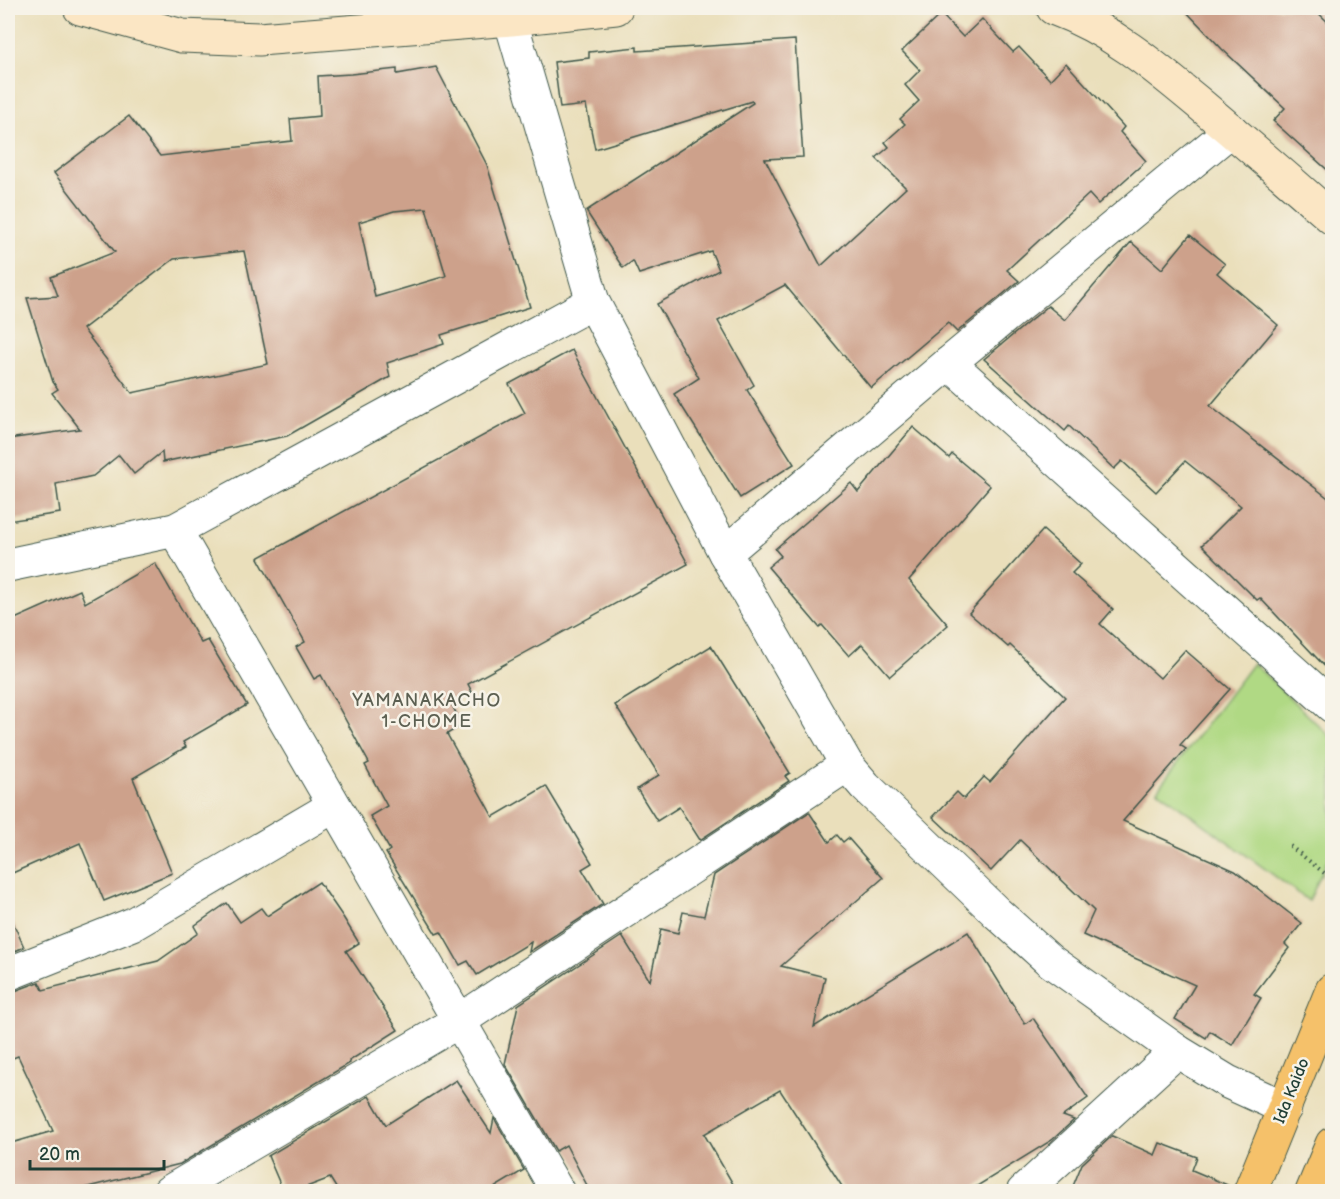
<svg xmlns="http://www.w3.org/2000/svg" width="1340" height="1199" viewBox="0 0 1340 1199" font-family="'Balsamiq Sans',sans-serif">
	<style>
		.green { fill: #b0d984; stroke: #688b5c; stroke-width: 1.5 }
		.building { fill: #cda18b; fill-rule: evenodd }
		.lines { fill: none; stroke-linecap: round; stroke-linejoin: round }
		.street-casing { stroke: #3d5548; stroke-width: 35 }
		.secondary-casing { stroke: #3d5548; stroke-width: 35 }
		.highway-casing { stroke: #3d5548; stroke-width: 35 }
		.path { stroke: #3d5548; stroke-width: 4; stroke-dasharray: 1.5 4.5; stroke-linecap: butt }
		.street { stroke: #fff; stroke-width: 33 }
		.secondary { stroke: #fbe6c4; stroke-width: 33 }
		.highway { stroke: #f5c16b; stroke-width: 33 }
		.labels { text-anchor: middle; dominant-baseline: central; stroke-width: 5; stroke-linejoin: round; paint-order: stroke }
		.street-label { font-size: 16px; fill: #1f3d34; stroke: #f7f3e8 }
		.neighbourhood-label { font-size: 18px; letter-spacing: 1.5px; fill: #5c6052; stroke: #f7f3e8 }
	</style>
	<rect width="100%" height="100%" fill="#f7f3e8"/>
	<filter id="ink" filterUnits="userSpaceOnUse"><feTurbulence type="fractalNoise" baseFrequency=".0167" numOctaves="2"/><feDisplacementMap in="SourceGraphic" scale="12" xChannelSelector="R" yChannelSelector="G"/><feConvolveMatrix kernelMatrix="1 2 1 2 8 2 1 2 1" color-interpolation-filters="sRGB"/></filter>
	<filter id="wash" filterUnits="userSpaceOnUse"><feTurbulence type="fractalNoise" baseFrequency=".008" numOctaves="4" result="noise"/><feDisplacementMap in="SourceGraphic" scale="24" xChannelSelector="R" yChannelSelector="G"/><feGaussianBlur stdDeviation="1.35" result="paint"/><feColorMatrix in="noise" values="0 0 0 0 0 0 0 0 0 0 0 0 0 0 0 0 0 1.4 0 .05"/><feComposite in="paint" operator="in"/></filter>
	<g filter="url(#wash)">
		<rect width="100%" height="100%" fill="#eadfbb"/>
		<!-- green -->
		<path class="green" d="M1253,663L1332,738V849L1309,901L1157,790Z"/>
		<g id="blocks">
			<!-- building -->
			<g class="building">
				<path d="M1183,8H1313L1332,26V174L1273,121L1285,108L1222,49Z"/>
				<path d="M941,14L963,37L982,19L1013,52L1019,47L1050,80L1066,63L1124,127L1120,132L1146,161L1098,204L1089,194L1007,270L1019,281L957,332L948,323L871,388L785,285L718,321L754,385L747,390L794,464L740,498L674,394L699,378L657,304L719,270L711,251L639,274L633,261L623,268L586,211L753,103L752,101L595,149L586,105L560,108L554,62L589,58V52L637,47V51L795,40L803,157L765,159L821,266L906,188L876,158L889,147L885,142L905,124L900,119L919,101L905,85L920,70L902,51Z"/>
				<path d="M436,67L487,165L530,307L441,335L444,344L387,363L390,377L287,436L163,462L162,452L134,474L119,455L93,476L56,484L60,513L8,521V439L80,429L52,393L58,389L53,382L27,298L58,296L51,277L115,252L54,173L129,116L160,156L292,141L290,119L320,116L318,76L351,74L397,69V74ZM426,208L446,276L375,297L359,222L394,211ZM244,251L268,364L132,393L83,329L174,259Z"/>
				<path d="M1190,235L1225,264L1217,273L1278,325L1210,406L1332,501V674L1260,598L1257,600L1202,545L1241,506L1185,461L1156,492L1122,461L1114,469L1069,426L1065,431L984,359L1048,306L1065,320L1131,242L1162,269Z"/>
				<path d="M572,350L688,564L468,684L472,692L451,703L462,725L447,734L493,817L546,786L592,863L582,869L603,904L529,952L531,942L477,975L468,961L460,965L441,932L436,934L386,853L390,850L370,816L387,806L365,765L369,763L321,675L314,679L296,647L305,642L258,558L525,413L509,384Z"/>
				<path d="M913,427L949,458L952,454L990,486L909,580L948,625L890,676L862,644L849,656L822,625L819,627L768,567L781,556L775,549L851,483L858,492Z"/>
				<path d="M1043,530L1081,564L1072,573L1113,609L1100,624L1160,678L1185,650L1230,689L1180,745L1186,749L1123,821L1235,871L1302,923L1285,944L1289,948L1254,994L1261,998L1232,1045L1210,1031L1206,1038L1175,1019L1195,985L1083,935L1094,911L1020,840L991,871L933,817L957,792L964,799L984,777L990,782L1065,697L1010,645L1008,647L969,613Z"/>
				<path d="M155,563L201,643L208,640L247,705L183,742L186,747L133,778L172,873L104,901L80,843L8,875V622L80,590L85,603Z"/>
				<path d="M711,646L790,773L785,776L789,781L700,840L679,807L657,821L637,789L659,775L615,705Z"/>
				<path d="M809,812L829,842L837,835L843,842L848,838L883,878L781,966L825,977L814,1027L968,932L1025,1024L1033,1018L1088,1098L1063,1116L1074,1120L1052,1140L969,1191H845L780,1090L704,1134L737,1191H590L566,1145L556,1151L505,1064L518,1005L622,936L650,981L661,929L678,933L683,912L704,916L714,875Z"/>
				<path d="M319,882L343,917L359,943L346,951L398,1030L349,1061L350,1063L180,1164L72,1191H8V1144L53,1131L18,1056L8,1060V992L15,991L39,982L43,990L158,961L198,933L194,926L227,903L240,922L261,908L267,916Z"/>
				<path d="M8,911L24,947L8,954Z"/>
				<path d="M456,1080L491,1133L494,1118L524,1170L489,1191H338L330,1178L296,1191H283L268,1156L369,1096L386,1125Z"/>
				<path d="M1112,1136L1155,1155L1160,1143L1197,1157L1192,1170L1232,1187V1191H1071L1082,1164Z"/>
			</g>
		</g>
	</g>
	<g filter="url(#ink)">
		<use href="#blocks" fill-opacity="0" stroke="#3d5548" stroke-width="1.5"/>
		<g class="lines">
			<defs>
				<g id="street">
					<path d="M507,8L593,302L725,553L847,765L865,786L997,913L1049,960L1177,1051L1228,1082L1285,1108"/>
					<path d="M949,363L1332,706"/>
					<path d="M175,530L558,1192"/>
					<path d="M725,553L949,363L1231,130"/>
					<path d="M8,565L175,530L593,302"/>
					<path d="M8,974L133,924L334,806"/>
					<path d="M169,1192L459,1021L847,765"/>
					<path d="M1023,1192L1177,1051"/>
				</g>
				<g id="secondary">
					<path d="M80,8L182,36L259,39L511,19L616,8"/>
					<path d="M1053,8C1112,30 1153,65 1201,105C1245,142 1289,180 1332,218"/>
				</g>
				<g id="highway">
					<path d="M1250,1192L1332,990"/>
					<path d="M1312,1192L1332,1144"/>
				</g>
			</defs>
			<!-- street casing -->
			<use href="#street" class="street-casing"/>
			<!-- secondary casing -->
			<use href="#secondary" class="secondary-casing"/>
			<!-- highway casing -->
			<use href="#highway" class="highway-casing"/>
			<!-- path -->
			<path class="path" d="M1290,846L1332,879"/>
			<!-- street -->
			<use href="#street" class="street"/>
			<!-- secondary -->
			<use href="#secondary" class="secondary"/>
			<!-- highway -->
			<use href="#highway" class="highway"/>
		</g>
	</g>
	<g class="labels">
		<!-- street labels -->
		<g class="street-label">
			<text transform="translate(1292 1091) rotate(-68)">Ida Kaido</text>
		</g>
		<!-- neighbourhood labels -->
		<g class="neighbourhood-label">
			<text x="427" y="700">YAMANAKACHO<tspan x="427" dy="21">1-CHOME</tspan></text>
		</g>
	</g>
	<!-- margin -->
	<rect width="1340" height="1199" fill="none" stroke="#f7f3e8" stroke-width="30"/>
	<!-- scale -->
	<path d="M30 1160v9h134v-9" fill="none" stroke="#1f3d34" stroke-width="3"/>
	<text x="39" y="1160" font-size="18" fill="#1f3d34" stroke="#f7f3e8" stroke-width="4.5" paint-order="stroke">20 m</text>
</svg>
